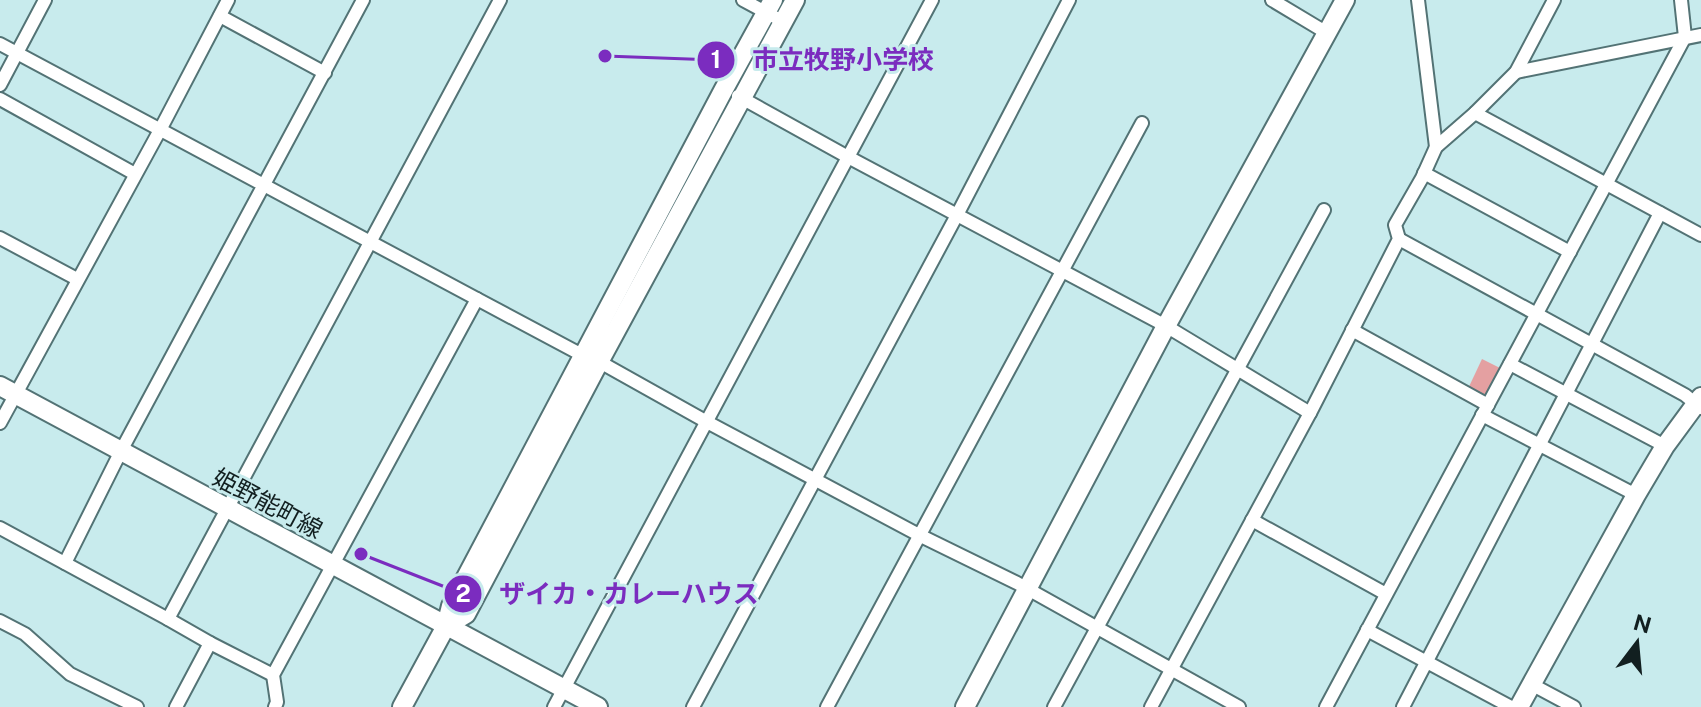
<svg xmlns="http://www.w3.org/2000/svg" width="1701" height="707" viewBox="0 0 1701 707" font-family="'Public Sans','Noto Sans JP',sans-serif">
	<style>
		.green { fill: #e4a0a1 }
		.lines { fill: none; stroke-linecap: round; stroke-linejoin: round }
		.street-casing { stroke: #537375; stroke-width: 16 }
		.secondary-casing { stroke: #537375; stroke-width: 22 }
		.street { stroke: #fff; stroke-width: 12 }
		.secondary { stroke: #fff; stroke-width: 18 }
		.labels { text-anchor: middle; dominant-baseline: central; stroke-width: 6; stroke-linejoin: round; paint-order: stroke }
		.street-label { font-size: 24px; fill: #121f20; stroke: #c8ebed }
		.leader { fill: none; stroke: #7b2cbf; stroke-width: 3 }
		.callout-dot { fill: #7b2cbf; stroke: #c8ebed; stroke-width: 3 }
		.mark-label { font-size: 24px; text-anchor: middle; font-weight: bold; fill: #fff }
		.callout-label { font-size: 26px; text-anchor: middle; font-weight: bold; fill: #7b2cbf; stroke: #c8ebed; stroke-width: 6; stroke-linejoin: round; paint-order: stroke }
	</style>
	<rect width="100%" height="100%" fill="#c8ebed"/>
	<!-- green -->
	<path class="green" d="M1482,359L1506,371L1488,405L1466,393Z"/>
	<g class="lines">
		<defs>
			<g id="street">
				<path d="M743,0L782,21"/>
				<path d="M1272,0L1327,33"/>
				<path d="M1418,0L1436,147"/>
				<path d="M220,16L325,73"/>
				<path d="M0,44L477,299L584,356L607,366L707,422L919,535L1017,583L1239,707"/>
				<path d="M1516,72L1701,35"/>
				<path d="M0,85L45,0"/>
				<path d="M738,96L848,157L1166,326L1310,413"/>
				<path d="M0,99L135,174"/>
				<path d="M1475,113L1701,235"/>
				<path d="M1424,173L1570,252"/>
				<path d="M0,238L77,279"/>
				<path d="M1399,239L1685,395L1701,408"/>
				<path d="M1352,330L1488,405"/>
				<path d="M1510,364L1665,446"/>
				<path d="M1482,415L1636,495"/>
				<path d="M0,423L160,130L228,0"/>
				<path d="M1252,520L1386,594"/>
				<path d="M0,528L168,619"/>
				<path d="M65,563L121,451L363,0"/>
				<path d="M0,621L25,634L70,674L137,707"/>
				<path d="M1367,630L1511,707"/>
				<path d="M210,643L273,675"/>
				<path d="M1531,684L1574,707"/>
				<path d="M176,707L210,643L168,619L500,0"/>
				<path d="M275,707L277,702L273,675L477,299"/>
				<path d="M554,707L932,0"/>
				<path d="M693,707L957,215L1069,0"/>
				<path d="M827,707L1142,123"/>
				<path d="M1054,707L1324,210"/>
				<path d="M1151,707L1310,413L1399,239L1395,225L1422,178L1436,147L1475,113L1516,72L1554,0"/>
				<path d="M1326,707L1685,37L1681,0"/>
				<path d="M1403,707L1660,213"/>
			</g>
			<g id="secondary">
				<path d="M0,386L598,707"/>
				<path d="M446,626L466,614L599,362L795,0"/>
				<path d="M402,707L446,626L451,606L724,89L773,0"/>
				<path d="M965,707L1166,326L1345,0"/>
				<path d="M1519,707L1636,495L1665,446L1701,397"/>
			</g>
		</defs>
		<!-- street casing -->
		<use href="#street" class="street-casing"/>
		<!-- secondary casing -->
		<use href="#secondary" class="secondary-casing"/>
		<!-- street -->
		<use href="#street" class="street"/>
		<!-- secondary -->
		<use href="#secondary" class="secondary"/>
	</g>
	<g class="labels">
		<!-- street labels -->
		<g class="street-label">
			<text transform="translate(268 503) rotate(28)">姫野能町線</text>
		</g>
	</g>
	<!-- callouts -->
	<path class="leader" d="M605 56L716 60M361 554L463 594"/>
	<g class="callout-dot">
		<circle cx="605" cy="56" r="8"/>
		<circle cx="361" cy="554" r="8"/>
		<circle cx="716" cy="60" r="20"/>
		<circle cx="463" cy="594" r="20"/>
	</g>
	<g class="mark-label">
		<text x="716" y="68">1</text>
		<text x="463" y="602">2</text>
	</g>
	<g class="callout-label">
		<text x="843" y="69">市立牧野小学校</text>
		<text x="629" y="603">ザイカ・カレーハウス</text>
	</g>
	<!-- north arrow -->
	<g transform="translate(1637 643) rotate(16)" stroke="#c8ebed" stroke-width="6" paint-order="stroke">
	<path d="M0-6L14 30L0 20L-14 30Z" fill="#121f20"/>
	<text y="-12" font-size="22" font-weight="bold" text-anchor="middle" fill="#121f20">N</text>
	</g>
</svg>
